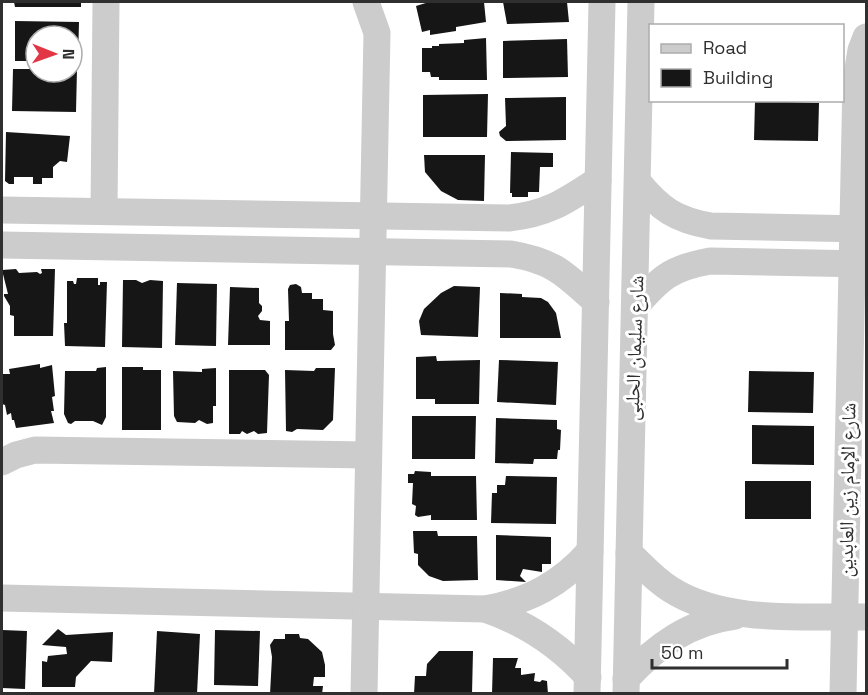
<svg xmlns="http://www.w3.org/2000/svg" width="868" height="695" viewBox="0 0 868 695" font-family="'Space Grotesk','Noto Naskh Arabic',sans-serif">
	<style>
		.building { fill: #161616 }
		.lines { fill: none; stroke-linecap: round; stroke-linejoin: round }
		.minor { stroke: #ccc; stroke-width: 27 }
		.labels { text-anchor: middle; dominant-baseline: central; stroke-width: 6; stroke-linejoin: round; paint-order: stroke }
		.street-label { font-size: 20px; fill: #2f2f2f; stroke: #fff }
	</style>
	<rect width="100%" height="100%" fill="#fff"/>
	<!-- building -->
	<g class="building">
		<path d="M14,2H81V7H15Z"/>
		<path d="M429,2H484L486,22L456,27V31L430,35V30L422,32L416,6Z"/>
		<path d="M503,2H567L569,22L507,24Z"/>
		<path d="M15,21L79,22L78,61H72V36H36V61H15Z"/>
		<path d="M486,38L487,80H439V77H431L430,72H422V48H432V46H439V44L464,43V40Z"/>
		<path d="M567,39L568,77L503,78V41Z"/>
		<path d="M13,69H36V72H72V69H77L76,112L12,111Z"/>
		<path d="M488,94L487,137H423V95Z"/>
		<path d="M566,97V140L506,141L500,136L499,132L506,126L505,98Z"/>
		<path d="M755,101L819,103L818,141L754,140Z"/>
		<path d="M6,132L70,136L67,162L60,161L53,167V178H42V184H33V177H14V184H9L5,181Z"/>
		<path d="M511,152L553,153V167H540L539,192H528V197H512V193H510Z"/>
		<path d="M424,155H485L484,201L458,200L441,191L425,172Z"/>
		<path d="M16,269L19,273L37,272L40,274L42,273L41,269H55L53,336H14V316L10,315V306L4,296V294H8L2,270Z"/>
		<path d="M77,278H98V285H100V282H107L105,347L65,346L64,323H67V281H73L74,284H76Z"/>
		<path d="M123,280H136L142,283L150,280L163,281L162,348L122,347Z"/>
		<path d="M177,283L217,284L216,346L175,345Z"/>
		<path d="M296,284L301,287L302,293H312V299H323V310L333,311V334L335,345L331,350H285V321H289L288,289L290,285Z"/>
		<path d="M454,286L480,287L478,337L421,335L419,321L424,309L441,293Z"/>
		<path d="M230,287L259,288V303L262,306V311L258,316L260,320L270,321V345H228Z"/>
		<path d="M500,293L522,294V297L541,298L548,302L556,313L561,338H500Z"/>
		<path d="M436,356L437,361L480,360L479,404H435V399H416V357Z"/>
		<path d="M499,360L558,362L556,405L497,402Z"/>
		<path d="M40,364V368L52,365L55,396L52,397L54,411H51L54,423L16,428L14,420H12L11,413L7,415L5,405L2,404V374H10L9,369Z"/>
		<path d="M106,367V417L102,425L93,421H75L71,424L68,423L64,414L65,371H96L97,368Z"/>
		<path d="M122,367H143V370H161V430H122Z"/>
		<path d="M216,368V406H213V423L207,424L199,420L195,423L177,422L174,416L173,371L202,372V369Z"/>
		<path d="M316,368H335L333,420L323,430L297,429L292,432L286,431L285,370L314,371Z"/>
		<path d="M229,370H265L269,375L267,433L258,434L254,431L247,434L242,431L240,434H229Z"/>
		<path d="M749,371L814,372L813,413L748,412Z"/>
		<path d="M412,416H476L475,459H412Z"/>
		<path d="M496,418L557,420V429L561,430L560,450H558L557,459H534L533,464L495,463Z"/>
		<path d="M752,425L814,426V465L752,464Z"/>
		<path d="M415,471L431,472V476H476L477,520H431V515L418,517L415,515L416,506L412,504L413,483H408V474H414Z"/>
		<path d="M506,476L557,477L556,524L491,523L492,493H497V485H505Z"/>
		<rect x="745" y="481" width="66" height="38"/>
		<path d="M413,531H437L438,536H477L478,580L443,581L429,576L418,565V554L414,553Z"/>
		<path d="M496,535L551,537V564H542V572L523,569L520,576L526,582L496,580Z"/>
		<path d="M58,629L66,635L113,632L112,662L91,661L76,677L75,687H42V661L47,662L48,656L67,654L66,647L42,645Z"/>
		<path d="M2,630L27,631L25,689L2,688Z"/>
		<path d="M215,630L260,631L258,686L214,685Z"/>
		<path d="M157,631L200,634L197,694H154Z"/>
		<path d="M285,634H299L300,638L308,639L322,652L325,665V677H314L313,686H323L322,694H270L272,657L270,645L274,639H285Z"/>
		<path d="M439,651H473L472,694H414L415,676H426L427,664Z"/>
		<path d="M493,658H518L515,668H521V675L535,673L534,681L540,682L542,680L547,681L548,694H492Z"/>
	</g>
	<g class="lines">
		<!-- minor -->
		<g class="minor">
			<path d="M638,182C660,209 676,220 711,226L866,229"/>
			<path d="M2,210L509,218C548,214 566,201 598,180"/>
			<path d="M104,211L106,2"/>
			<path d="M2,245L511,254C554,261 565,274 596,302"/>
			<path d="M635,307C660,278 671,268 710,261L866,264"/>
			<path d="M2,462L16,455L35,450L368,455"/>
			<path d="M629,553C642,565 654,579 670,589C724,624 804,616 866,617"/>
			<path d="M2,598L485,609C529,601 561,584 590,551"/>
			<path d="M485,609C526,623 559,645 588,677"/>
			<path d="M626,679C656,646 689,622 735,616"/>
			<path d="M364,694L377,33L366,2"/>
			<path d="M587,694L602,2"/>
			<path d="M626,694L641,2"/>
			<path d="M843,694L856,81L861,50L866,37"/>
		</g>
	</g>
	<g class="labels">
		<!-- street labels -->
		<g class="street-label">
			<text transform="translate(634 348) rotate(-88)">شارع سليمان الحلبى</text>
			<text transform="translate(847 490) rotate(-89)">شارع الإمام زين العابدين</text>
		</g>
	</g>
	<!-- border -->
	<rect width="868" height="695" fill="none" stroke="#2f2f2f" stroke-width="6"/>
	<!-- legend -->
	<rect x="649" y="24" width="195" height="78" fill="#ffffff" stroke="#acacac" stroke-width="1.5"/>
	<rect x="661" y="44" width="30" height="9" fill="#cccccc" stroke="#acacac" stroke-width="1.5"/>
	<text x="703" y="54" font-size="18" fill="#2f2f2f">Road</text>
	<rect x="661" y="69" width="30" height="18" fill="#161616" stroke="#acacac" stroke-width="1.5"/>
	<text x="703" y="84" font-size="18" fill="#2f2f2f">Building</text>
	<!-- north arrow -->
	<g transform="translate(54 54) rotate(91)"><circle r="28" fill="#ffffff" stroke="#acacac" stroke-width="1.5"/>
	<path d="M0-4.5L10 22L0 15L-10 22Z" fill="#e23545"/>
	<text y="-9" font-size="16" font-weight="bold" text-anchor="middle" fill="#2f2f2f">N</text>
	</g>
	<!-- scale -->
	<path d="M652 659v9h135v-9" fill="none" stroke="#2f2f2f" stroke-width="3"/>
	<text x="661" y="659" font-size="18" fill="#2f2f2f" stroke="#ffffff" stroke-width="4.5" paint-order="stroke">50 m</text>
</svg>
